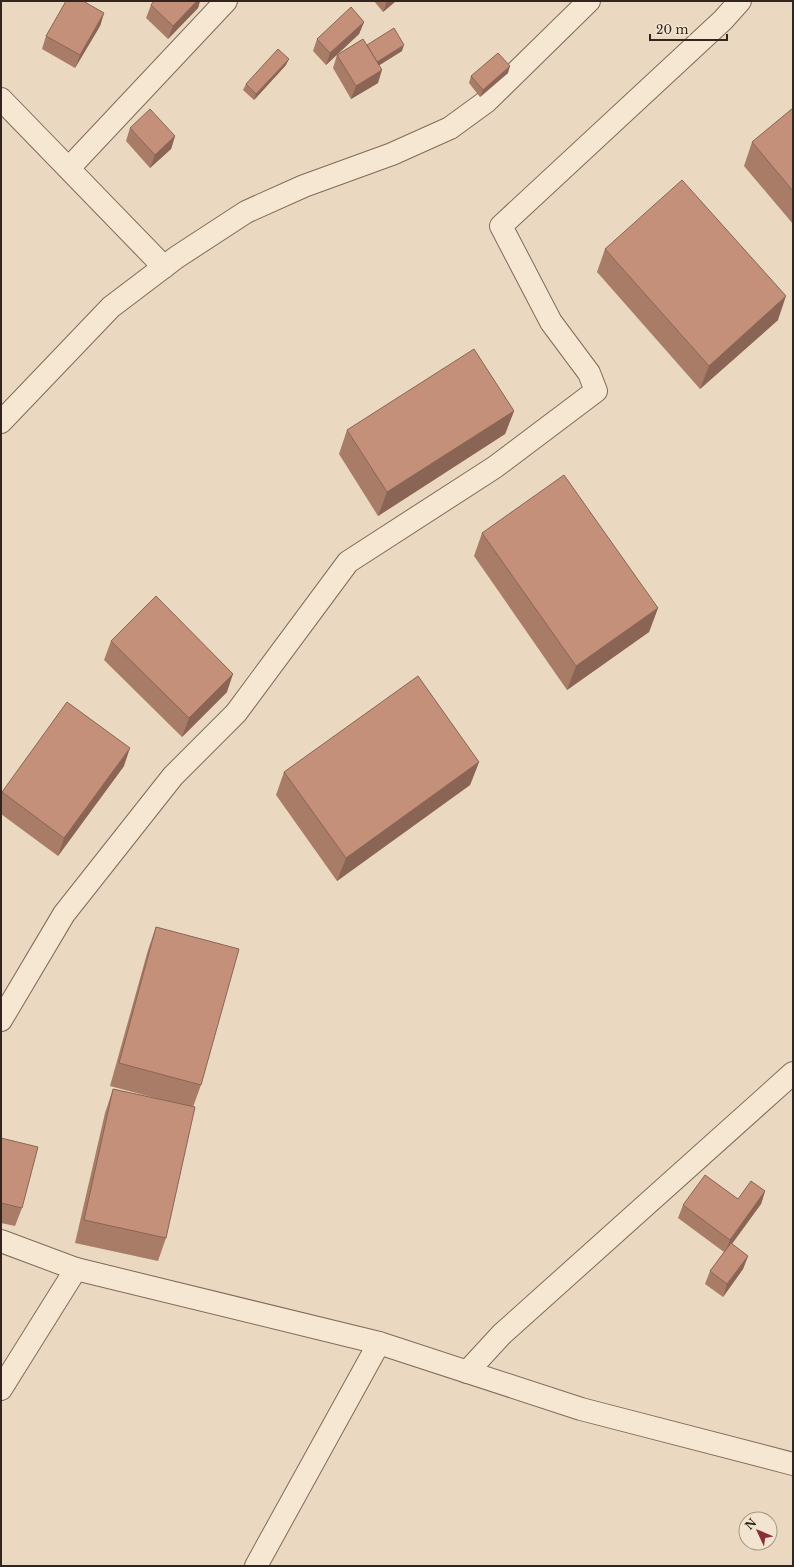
<svg xmlns="http://www.w3.org/2000/svg" width="794" height="1567" viewBox="0 0 794 1567" font-family="'Libre Baskerville',serif">
	<style>
		.lines { fill: none; stroke-linecap: round; stroke-linejoin: round }
		.street-casing { stroke: #816a59; stroke-width: 24 }
		.street { stroke: #f5e7d2; stroke-width: 22 }
		.wall { fill: #a97c68 }
		.shaded-wall { fill: #8a6555 }
		.building { fill: #c59079; stroke: #8a6555 }
	</style>
	<rect width="100%" height="100%" fill="#ead9c0"/>
	<g class="lines">
		<defs>
			<g id="street">
				<path d="M1,99L164,267"/>
				<path d="M69,168L226,1"/>
				<path d="M1,422L111,307L177,257L246,212L304,186L392,154L450,128L487,101L589,1"/>
				<path d="M1,1020L64,914L173,776L236,713L348,562L495,467L596,391L589,373L551,322L501,226L723,20L740,1"/>
				<path d="M1,1241L76,1269L379,1343L581,1409L793,1464"/>
				<path d="M467,1372L502,1334L793,1073"/>
				<path d="M1,1389L76,1269"/>
				<path d="M256,1566L379,1343"/>
			</g>
		</defs>
		<!-- street casing -->
		<use href="#street" class="street-casing"/>
		<!-- street -->
		<use href="#street" class="street"/>
	</g>
	<!-- wall -->
	<g class="wall">
		<path d="M154,1H200L198,8L168,39L146,18L151,5Z"/>
		<path d="M374,1H396L383,12Z"/>
		<path d="M104,13L100,26L75,68L42,49L46,36Z"/>
		<path d="M364,22L359,34L326,65L313,51L317,39Z"/>
		<path d="M402,51L379,65L378,83L351,99L333,68L337,55Z"/>
		<path d="M286,65L254,100L243,90L246,84Z"/>
		<path d="M508,73L480,97L469,83L471,76Z"/>
		<path d="M793,108V224L744,166L752,142Z"/>
		<path d="M130,128L175,136L171,149L150,168L126,141Z"/>
		<path d="M605,249L778,320L700,389L597,272Z"/>
		<path d="M514,411L505,434L378,516L339,454L347,430Z"/>
		<path d="M482,533L658,608L649,632L567,690L474,556Z"/>
		<path d="M111,641L227,692L182,737L104,660Z"/>
		<path d="M479,762L470,785L337,881L276,795L284,772Z"/>
		<path d="M124,766L58,856L1,814V794L2,792Z"/>
		<path d="M156,927L201,1085L193,1107L166,1238L158,1261L75,1243L105,1113L113,1089L159,1099L110,1086L148,950Z"/>
		<path d="M1,1138L22,1208L15,1226L1,1223Z"/>
		<path d="M765,1191L761,1204L732,1244L748,1256L743,1269L723,1297L705,1284L710,1271L724,1252L678,1218L683,1205L738,1199Z"/>
	</g>
	<!-- shaded-wall -->
	<g class="shaded-wall">
		<path d="M197,1H200L198,8L168,39L173,26Z"/>
		<path d="M387,1H396L383,12Z"/>
		<path d="M104,13L100,26L75,68L80,55Z"/>
		<path d="M364,22L359,34L326,65L330,53Z"/>
		<path d="M404,45L402,51L375,68L377,62Z"/>
		<path d="M289,59L286,65L254,100L256,94Z"/>
		<path d="M510,66L508,73L480,97L483,90Z"/>
		<path d="M382,70L378,83L351,99L356,86Z"/>
		<path d="M175,136L171,149L150,168L155,155Z"/>
		<path d="M786,296L778,320L700,389L709,366Z"/>
		<path d="M514,411L505,434L378,516L387,492Z"/>
		<path d="M658,608L649,632L567,690L576,666Z"/>
		<path d="M233,674L227,692L182,737L189,718Z"/>
		<path d="M130,748L124,766L58,856L64,838Z"/>
		<path d="M479,762L470,785L337,881L346,858Z"/>
		<path d="M765,1191L761,1204L725,1253L730,1240Z"/>
		<path d="M748,1256L743,1269L723,1297L727,1284Z"/>
	</g>
	<!-- building -->
	<g class="building">
		<path d="M66,1H83L104,13L80,55L46,36Z"/>
		<path d="M154,1H197L173,26L151,5Z"/>
		<path d="M351,7L364,22L330,53L317,39Z"/>
		<path d="M394,28L404,45L377,62L367,45Z"/>
		<path d="M363,39L382,70L356,86L337,55Z"/>
		<path d="M278,49L289,59L256,94L246,84Z"/>
		<path d="M498,53L510,66L483,90L471,76Z"/>
		<path d="M793,108V191L752,142Z"/>
		<path d="M150,109L175,136L155,155L130,128Z"/>
		<path d="M682,180L786,296L709,366L605,249Z"/>
		<path d="M474,349L514,411L387,492L347,430Z"/>
		<path d="M564,475L658,608L576,666L482,533Z"/>
		<path d="M156,596L233,674L189,718L111,641Z"/>
		<path d="M418,676L479,762L346,858L284,772Z"/>
		<path d="M67,702L130,748L64,838L2,792Z"/>
		<path d="M156,927L239,949L201,1085L119,1063Z"/>
		<path d="M113,1089L195,1107L166,1238L84,1220Z"/>
		<path d="M1,1138L38,1147L22,1208L1,1203Z"/>
		<path d="M705,1175L738,1199L751,1181L765,1191L730,1240L683,1205Z"/>
		<path d="M731,1243L748,1256L727,1284L710,1271Z"/>
	</g>
	<!-- border -->
	<rect width="794" height="1567" fill="none" stroke="#32251d" stroke-width="4"/>
	<!-- north arrow -->
	<g transform="translate(758 1531) rotate(314)"><circle r="19" fill="#f2e4cf" stroke="#a59888"/>
	<path d="M0-3L7 15L0 10L-7 15Z" fill="#8b2e39"/>
	<text y="-6" font-size="11" font-weight="bold" text-anchor="middle" fill="#32251d">N</text>
	</g>
	<!-- scale -->
	<path d="M650 34v6h77v-6" fill="none" stroke="#32251d" stroke-width="2"/>
	<text x="656" y="34" font-size="12" fill="#32251d" stroke="#f2e4cf" stroke-width="3" paint-order="stroke">20 m</text>
</svg>
